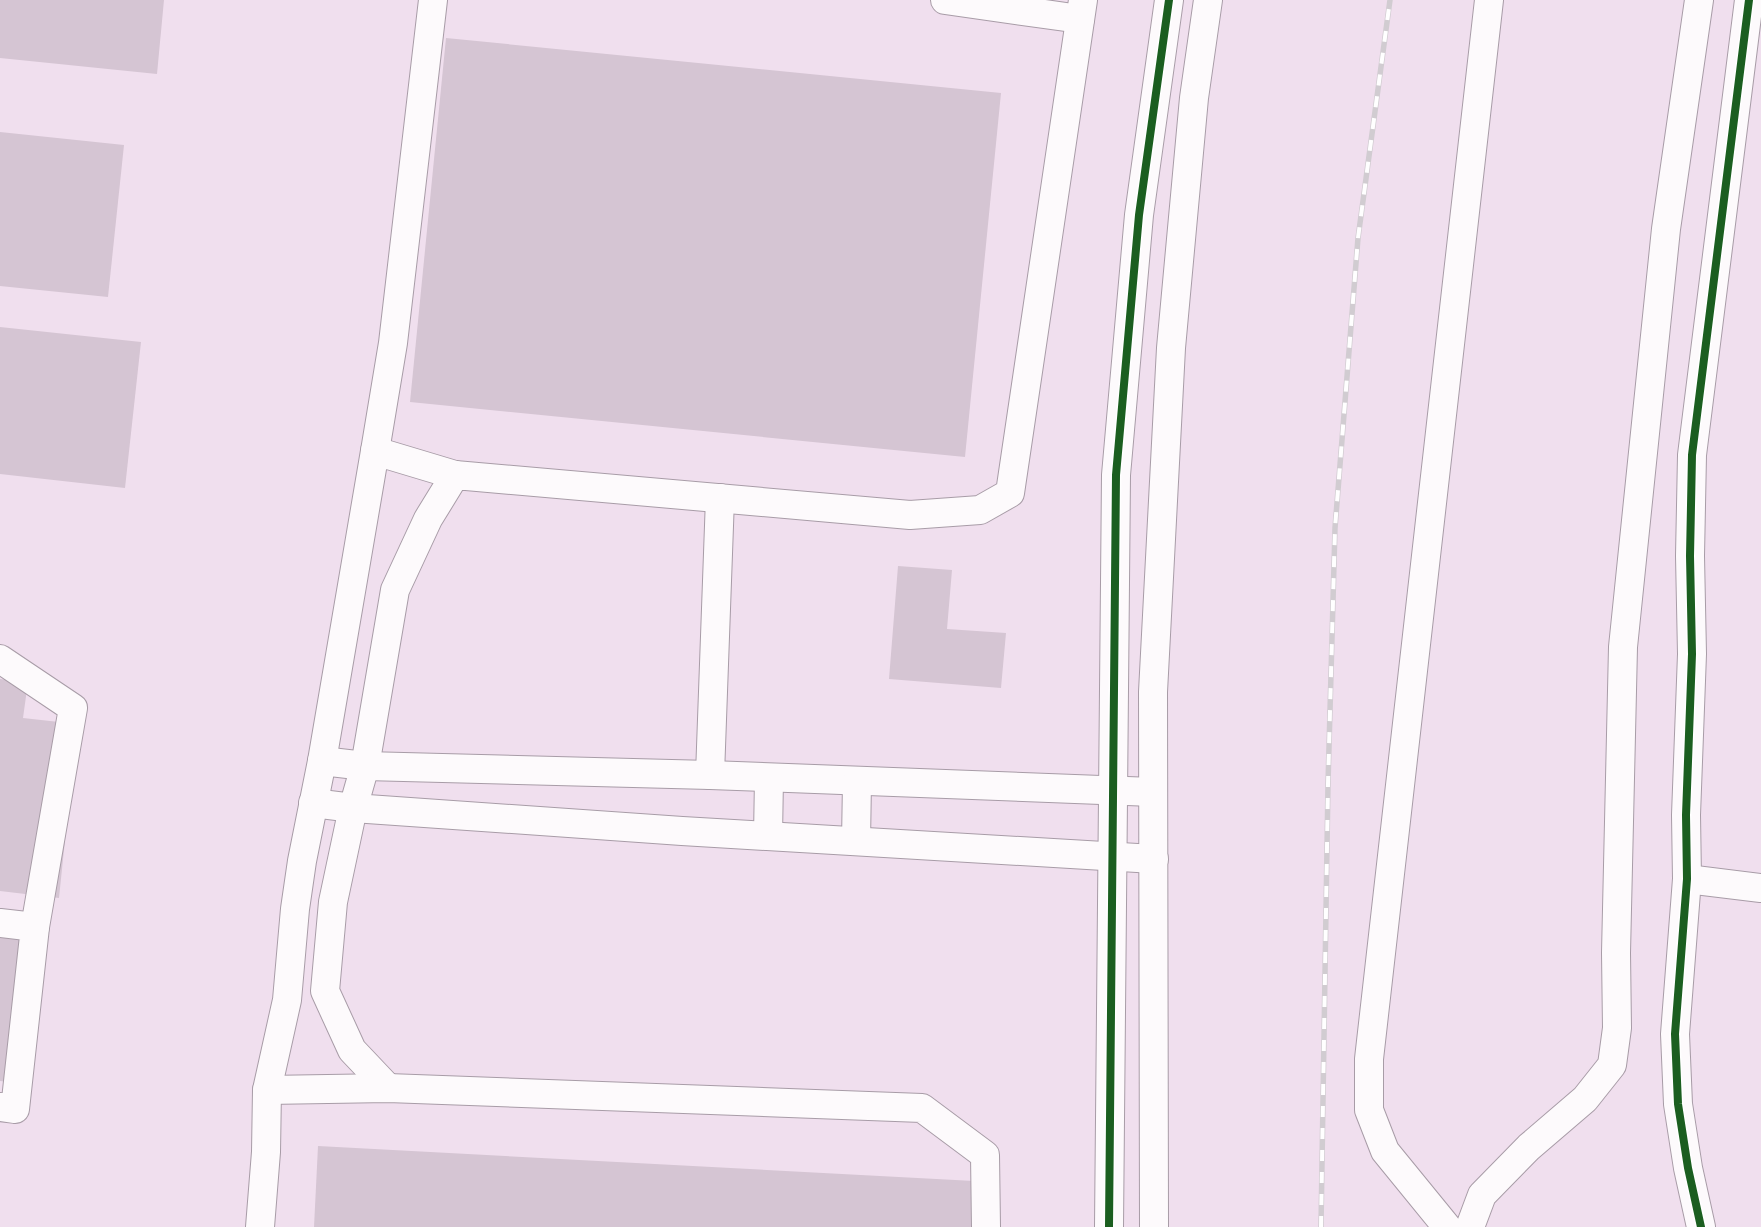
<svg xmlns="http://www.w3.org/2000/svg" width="1761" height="1227" viewBox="0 0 1761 1227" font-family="Manrope,sans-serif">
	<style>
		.building { fill: #d5c5d3 }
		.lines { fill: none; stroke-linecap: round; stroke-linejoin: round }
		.minor-casing { stroke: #a89ca7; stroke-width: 30 }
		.minor { stroke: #fdfafc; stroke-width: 28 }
		.rail-casing { stroke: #d1ccd1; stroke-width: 5.5 }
		.rail { stroke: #fff; stroke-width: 4; stroke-dasharray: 11; stroke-linecap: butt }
		.cycleway-casing { stroke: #fff; stroke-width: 11 }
		.cycleway { stroke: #1b5e20; stroke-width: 8 }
	</style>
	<rect width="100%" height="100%" fill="#f0dfee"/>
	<!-- building -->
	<g class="building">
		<path d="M0,0H164L157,74L0,58Z"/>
		<path d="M446,38L1001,93L965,457L410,402Z"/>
		<path d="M0,132L124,145L108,297L0,286Z"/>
		<path d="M0,327L141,342L125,488L0,474Z"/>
		<path d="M898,566L952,570L947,629L1006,633L1001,688L889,679Z"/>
		<path d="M0,679L28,682L23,718L77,724L59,898L0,891Z"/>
		<path d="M0,932L34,935L18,1083L0,1081Z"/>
		<path d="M318,1146L974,1181L971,1227H314Z"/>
	</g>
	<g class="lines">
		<defs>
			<g id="minor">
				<path d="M945,0L1080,19"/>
				<path d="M375,451L393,343L433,0"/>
				<path d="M0,659L73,708L35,927"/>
				<path d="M322,761L365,766L710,775L1153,792"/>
				<path d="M710,775L720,498"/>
				<path d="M313,803L353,808L682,831L1154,859"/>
				<path d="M768,836L769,778"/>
				<path d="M856,841L857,782"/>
				<path d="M1687,879L1761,888"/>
				<path d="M0,923L35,927L15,1109L0,1107"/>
				<path d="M388,1088L352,1050L325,991L333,902L353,808L365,766L395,590L428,519L455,475L910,515L980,510L1010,493L1083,0"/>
				<path d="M267,1090L388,1088L922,1108L985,1155L986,1227"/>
				<path d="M260,1227L266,1152L267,1090L287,1000L295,909L302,861L322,761L375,451L455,475"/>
				<path d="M1109,1227L1116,475L1139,215L1169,0"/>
				<path d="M1154,1227L1153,692L1171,348L1194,98L1208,0"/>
				<path d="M1447,1227L1385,1151L1369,1110V1059L1489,0"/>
				<path d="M1470,1227L1482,1195L1529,1147L1585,1099L1612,1065L1617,1028L1616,953L1623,647L1666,229L1699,0"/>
				<path d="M1701,1227L1688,1168L1678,1104L1675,1034L1687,879L1686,815L1692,654L1690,556L1692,455L1749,0"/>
			</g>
		</defs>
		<!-- minor casing -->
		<use href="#minor" class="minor-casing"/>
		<!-- minor -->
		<use href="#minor" class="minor"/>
		<defs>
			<path id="rail" d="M1321,1227L1328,784L1335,528L1358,238L1390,0"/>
		</defs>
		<!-- rail casing -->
		<use href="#rail" class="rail-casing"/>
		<!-- rail -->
		<use href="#rail" class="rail"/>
		<defs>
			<g id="cycleway">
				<path d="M1109,1227L1116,475L1139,215L1169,0"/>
				<path d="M1701,1227L1688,1168L1678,1104L1675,1034L1687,879L1686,815L1692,654L1690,556L1692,455L1749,0"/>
			</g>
		</defs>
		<!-- cycleway casing -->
		<use href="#cycleway" class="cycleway-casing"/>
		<!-- cycleway -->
		<use href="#cycleway" class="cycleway"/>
	</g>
</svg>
